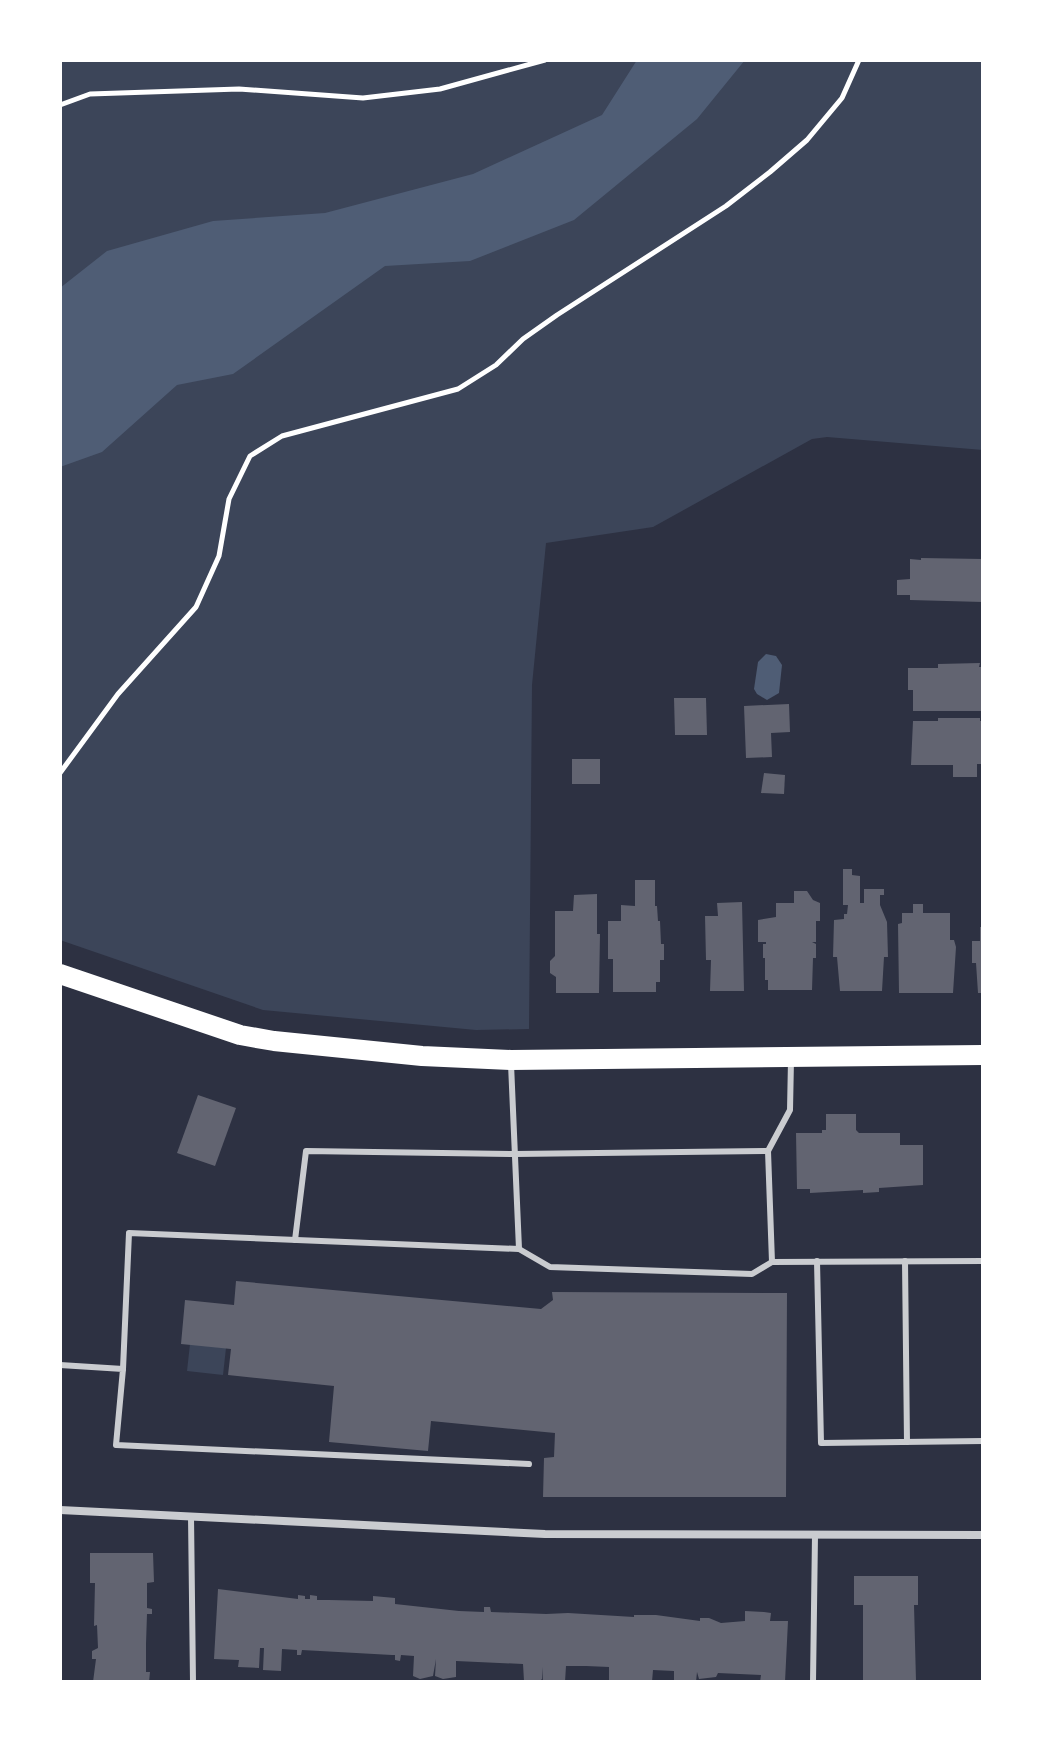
<svg xmlns="http://www.w3.org/2000/svg" width="1043" height="1742" viewBox="0 0 1043 1742" font-family="'IBM Plex Serif',serif">
	<style>
		.green { fill: #3c4559 }
		.water { fill: #4f5d75 }
		.building { fill: #626471 }
		.lines { fill: none; stroke-linecap: round; stroke-linejoin: round }
		.path { stroke: #fff; stroke-width: 5 }
		.service { stroke: #caccd0; stroke-width: 6 }
		.minor { stroke: #caccd0; stroke-width: 8 }
		.primary { stroke: #fff; stroke-width: 20 }
	</style>
	<rect width="100%" height="100%" fill="#2d3142"/>
	<!-- green -->
	<g class="green">
		<path d="M60,60H983V450L827,437L812,439L653,527L546,543L532,685L529,1029L476,1030L263,1010L60,940Z"/>
		<path d="M190,1344L226,1348L223,1375L187,1371Z"/>
	</g>
	<!-- water -->
	<g class="water">
		<path d="M637,60H745L697,119L574,220L470,261L385,266L233,374L177,385L102,452L60,467V288L107,251L213,221L325,213L473,174L602,115Z"/>
		<path d="M766,654L776,656L782,665L779,693L767,700L757,694L754,689L758,662Z"/>
	</g>
	<!-- building -->
	<g class="building">
		<path d="M921,558L983,559V602L910,600V595H897V580L910,579V559L921,560Z"/>
		<path d="M980,663L979,667H983V711H913V690H908V668H938V664Z"/>
		<path d="M674,698H706L707,735H675Z"/>
		<path d="M789,704L790,732L771,733L772,757L746,758L744,706Z"/>
		<path d="M938,718H980V721H983V764H977V777H953V765H911L913,721H938Z"/>
		<rect x="572" y="759" width="28" height="25"/>
		<path d="M764,773L785,775L784,794L761,793Z"/>
		<path d="M843,869H852V875L860,876V903H864V889H884V895H880V905L887,922L888,957H884L882,991H840L837,957H833L834,920L844,919V914H847L848,905H843Z"/>
		<path d="M635,880H655V906H657L658,921H660L661,944H664V960H660V982H656V992H613V959H608V921H621V905L635,906Z"/>
		<path d="M794,891H807L813,900L820,903V921H816V942H812L816,944V958H813L812,990H768V980H765V958H763V944H766V942H758V920L776,917V903H794Z"/>
		<path d="M597,894V934H600L599,993H556V977L550,973V961L555,956V911H573L574,895Z"/>
		<path d="M742,902L744,991H710L711,960H706L705,916H718L717,903Z"/>
		<path d="M913,904H923V913H950V940H954L956,947L953,993H899L898,924L902,923V913H913Z"/>
		<path d="M980,927H983V993H978L976,963H972V941H980Z"/>
		<path d="M198,1095L236,1108L215,1166L177,1153Z"/>
		<path d="M826,1114H856V1130L859,1133H900V1145H923V1185L879,1188V1192L863,1193V1190L810,1193V1189H797L796,1133H822V1130H826Z"/>
		<path d="M236,1281L541,1309L553,1300L552,1292L787,1293L786,1497H543L544,1458L554,1457L555,1433L431,1421L428,1451L329,1442L334,1386L228,1375L231,1349L181,1344L185,1300L234,1305Z"/>
		<path d="M90,1553H153L154,1582L147,1583V1608L152,1609V1614H147L146,1644V1672H150L149,1682H93L96,1659H92V1651L98,1648L97,1625L94,1626L95,1583H90Z"/>
		<path d="M854,1576H918V1605H914L916,1681L914,1682H863V1605H854Z"/>
		<path d="M218,1589L298,1599V1595L305,1596V1599H310V1595L317,1596V1600H329L373,1601V1596L395,1598V1604L459,1611L484,1612V1607H490L491,1612L546,1614L568,1613L634,1617V1615H656L700,1621V1618H709L721,1623L745,1621V1611L764,1612L771,1613L770,1621H788L785,1682H760L761,1675L718,1673L716,1677L699,1679L697,1672L696,1682H674V1671L653,1670L652,1682H609V1667L586,1666H566L565,1682H543L542,1667V1679L539,1682L524,1681L523,1664L456,1661V1677L443,1679L435,1676L436,1659L433,1676L420,1679L413,1676L414,1656L401,1655L400,1661L395,1660V1655H392L302,1650L301,1655H297V1650L282,1649L281,1671L263,1670L264,1648H260L259,1668L238,1667L239,1660L214,1659Z"/>
	</g>
	<g class="lines">
		<!-- path -->
		<g class="path">
			<path d="M60,105L90,94L239,89L363,98L440,89L545,60"/>
			<path d="M60,773L118,694L196,607L219,556L229,499L250,456L282,436L458,389L496,365L523,339L557,315L726,206L770,172L807,140L842,98L859,60"/>
		</g>
		<!-- service -->
		<g class="service">
			<path d="M768,1151L790,1110L791,1060"/>
			<path d="M295,1240L306,1151L515,1154L768,1151L772,1262L983,1261"/>
			<path d="M519,1249L550,1267L752,1274L772,1262"/>
			<path d="M817,1261L821,1443L983,1441"/>
			<path d="M905,1261L907,1442"/>
			<path d="M60,1365L123,1369L116,1445L529,1464"/>
			<path d="M123,1369L129,1233L519,1249L511,1064"/>
			<path d="M191,1516L193,1682"/>
			<path d="M813,1682L815,1535"/>
		</g>
		<!-- minor -->
		<path class="minor" d="M60,1510L545,1534L983,1535"/>
		<!-- primary -->
		<path class="primary" d="M60,974L240,1035L274,1041L422,1056L511,1060L983,1055"/>
	</g>
	<!-- border -->
	<rect width="1043" height="1742" fill="none" stroke="#ffffff" stroke-width="124"/>
</svg>
